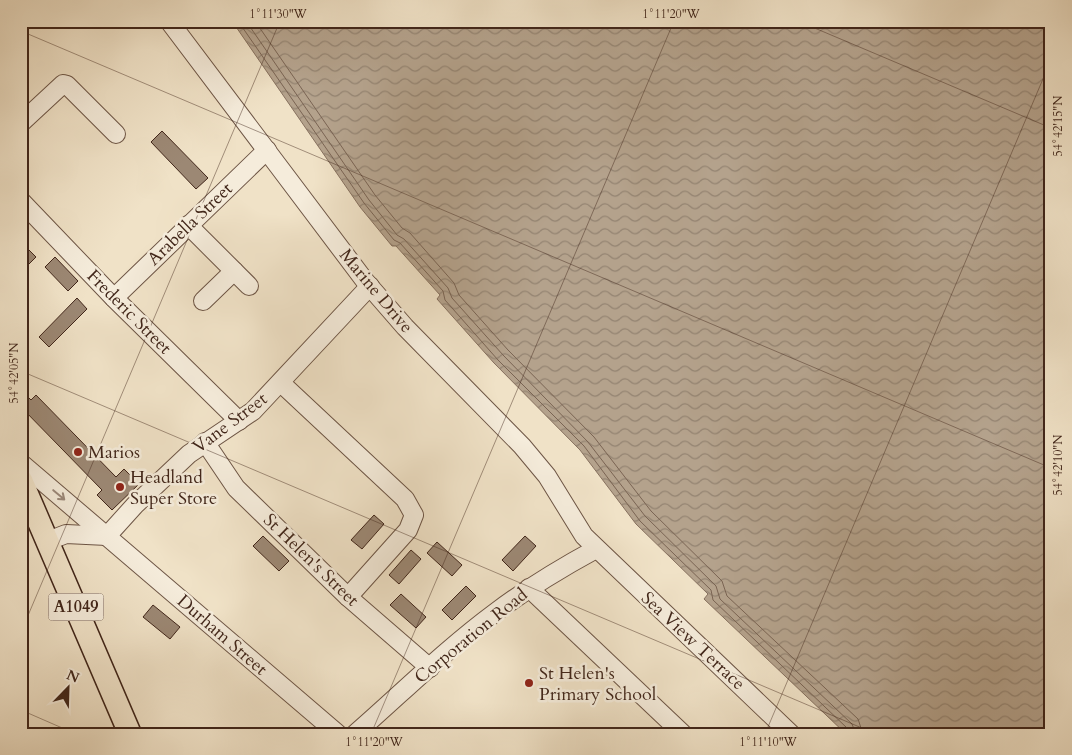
<svg xmlns="http://www.w3.org/2000/svg" width="1072" height="755" viewBox="0 0 1072 755" font-family="Cardo,serif">
	<style>
		.water { fill: url(#water-waves); stroke: #86705e }
		.lines { fill: none; stroke-linecap: round; stroke-linejoin: round }
		.shore { stroke: #7a6453; stroke-width: 1 }
		.building { fill: #9c8874; stroke: #41261a }
		.minor-casing { stroke: #6d5545; stroke-width: 20 }
		.major-casing { stroke: #41261a; stroke-width: 25 }
		.minor { stroke: #f5ecdb; stroke-width: 18 }
		.major { stroke: #f0e2c7; stroke-width: 22 }
		.oneway { stroke: #9b897a }
		.ticks { fill: none; stroke: #41261a; stroke-width: 1; stroke-opacity: 0.45 }
		.poi-dot { fill: #8f2418; stroke: #f5ecdb; stroke-width: 2 }
		.labels { text-anchor: middle; dominant-baseline: central; stroke-width: 5; stroke-linejoin: round; paint-order: stroke }
		.shield { fill: #f5ecdb; stroke: #776154; stroke-width: 1 }
		.shield-label { font-size: 16px; font-weight: bold; fill: #41261a }
		.street-label { font-size: 18px; fill: #41261a; stroke: #f5ecdb }
		.poi-label { font-size: 18px; fill: #41261a; stroke: #f5ecdb; text-anchor: start }
		.neatline { fill: none; stroke: #41261a; stroke-width: 2 }
		.ticks-label { font-size: 12px; text-anchor: middle; fill: #41261a }
	</style>
	<defs>
		<pattern id="water-waves" width="16" height="10" patternUnits="userSpaceOnUse" patternTransform="scale(1.25)"><rect width="16" height="10" fill="#b4a28c"/><path d="M0 5q4-4 8 0t8 0" fill="none" stroke="#948472"/></pattern>
	</defs>
	<rect width="100%" height="100%" fill="#f0e2c7"/>
	<filter id="stains"><feTurbulence type="fractalNoise" baseFrequency=".004" numOctaves="4"/><feColorMatrix values="0 0 0 0 .2 0 0 0 0 .09 0 0 0 0 .02 0 0 0 .5 -.17"/></filter>
	<radialGradient id="worn" r=".72"><stop offset=".6" stop-color="#630" stop-opacity="0"/><stop offset="1" stop-color="#630" stop-opacity=".3"/></radialGradient>
	<!-- water -->
	<path class="water" d="M232,21H1051V734H846L704,599L708,594L636,524L580,450L494,363L437,299L440,295L396,246H392L360,207Z"/>
	<g class="lines">
		<!-- shore -->
		<g class="shore">
			<path d="M238,21L364,203L394,240L400,243L443,291L445,300L498,360L584,446L640,521L711,590L713,600L847,728L849,734"/>
			<path d="M246,21L369,200L397,235L404,239L448,288L452,298L503,355L588,442L645,516L716,586L720,599L852,724L856,734"/>
			<path d="M255,21L375,195L402,228L410,233L454,283L459,295L508,350L594,437L651,511L722,581L727,596L858,719L863,734"/>
		</g>
	</g>
	<!-- building -->
	<g class="building">
		<path d="M162,131L208,178L196,189L151,142Z"/>
		<path d="M21,242L36,257L21,272Z"/>
		<path d="M55,257L78,281L68,291L45,267Z"/>
		<path d="M77,298L87,309L49,347L39,337Z"/>
		<path d="M21,390L31,400L36,395L116,477L124,469L139,484L112,510L97,495L102,490L21,407Z"/>
		<path d="M374,515L384,524L362,549L351,540Z"/>
		<path d="M263,536L289,561L279,571L253,546Z"/>
		<path d="M525,536L536,546L513,571L502,560Z"/>
		<path d="M437,542L462,565L452,576L427,553Z"/>
		<path d="M411,550L421,559L399,584L389,575Z"/>
		<path d="M466,586L476,596L452,620L442,610Z"/>
		<path d="M401,594L426,617L416,628L390,605Z"/>
		<path d="M153,605L180,627L170,639L143,617Z"/>
	</g>
	<g class="lines">
		<defs>
			<g id="minor">
				<path d="M169,21L365,281L405,327L522,446L547,476L584,536L791,734"/>
				<path d="M21,123L63,84L67,85L116,134"/>
				<path d="M21,201L114,298L239,421"/>
				<path d="M188,225L249,286"/>
				<path d="M114,298L267,150"/>
				<path d="M203,301L234,271"/>
				<path d="M281,383L405,499L414,515L408,530L348,597"/>
				<path d="M205,442L236,488L348,597L430,668"/>
				<path d="M21,463L338,734"/>
				<path d="M107,536L135,505L189,454L253,411L370,286"/>
				<path d="M48,541L66,534L107,536"/>
				<path d="M529,588L683,734"/>
				<path d="M355,734C402,693 446,649 496,612C528,588 561,568 596,549"/>
			</g>
			<path id="major" d="M21,480L130,734"/>
		</defs>
		<!-- minor casing -->
		<use href="#minor" class="minor-casing"/>
		<!-- major casing -->
		<use href="#major" class="major-casing"/>
		<!-- minor -->
		<use href="#minor" class="minor"/>
		<!-- major -->
		<use href="#major" class="major"/>
	</g>
	<!-- one-way arrows -->
	<defs><path id="oneway-shaft" d="M-6 0H5M1.5-3L5.5 0L1.5 3" fill="none" stroke-width="1.6" stroke-linecap="round" stroke-linejoin="round" transform="scale(1.25)"/></defs>
	<use class="oneway" href="#oneway-shaft" transform="translate(59 495) rotate(40)"/>
	<!-- ticks -->
	<path class="ticks" d="M798,21L1051,128M21,31L1051,468M21,371L876,734M21,632L280,21M21,710L76,734M371,734L674,21M765,734L1051,60"/>
	<!-- markers -->
	<g class="poi-dot">
		<circle cx="78" cy="452" r="5"/>
		<circle cx="120" cy="487" r="5"/>
		<circle cx="529" cy="683" r="5"/>
	</g>
	<g class="labels">
		<!-- shield labels -->
		<rect class="shield" x="48.5" y="593.5" width="55" height="27" rx="4"/>
		<g class="shield-label">
			<text x="76" y="607">A1049</text>
		</g>
		<!-- street labels -->
		<g class="street-label">
			<text transform="translate(190 224) rotate(-44)">Arabella Street</text>
			<text transform="translate(376 291) rotate(50)">Marine Drive</text>
			<text transform="translate(129 312) rotate(45)">Frederic Street</text>
			<text transform="translate(230 423) rotate(-37)">Vane Street</text>
			<text transform="translate(311 560) rotate(44)">St Helen's Street</text>
			<text transform="translate(222 635) rotate(41)">Durham Street</text>
			<text transform="translate(471 636) rotate(-39)">Corporation Road</text>
			<text transform="translate(693 641) rotate(43)">Sea View Terrace</text>
		</g>
		<!-- poi labels -->
		<g class="poi-label">
			<text x="88" y="452">Marios</text>
			<text x="130" y="477">Headland<tspan x="130" dy="21">Super Store</tspan></text>
			<text x="539" y="673">St Helen's<tspan x="539" dy="21">Primary School</tspan></text>
		</g>
	</g>
	<!-- margin -->
	<rect width="1072" height="755" fill="none" stroke="#f0e2c7" stroke-width="55"/>
	<!-- north arrow -->
	<g transform="translate(68 688) rotate(23)" stroke="#f5ecdb" stroke-width="4" paint-order="stroke">
	<path d="M0-4L9 19L0 12L-9 19Z" fill="#41261a"/>
	<text y="-8" font-size="14" font-weight="bold" text-anchor="middle" fill="#41261a">N</text>
	</g>
	<rect x="28" y="28" width="1016" height="700" class="neatline"/>
	<g class="ticks-label">
		<text x="278" y="18">1°11'30"W</text>
		<text x="671" y="18">1°11'20"W</text>
		<text transform="translate(1058 126) rotate(-90)" y="4">54°42'15"N</text>
		<text transform="translate(14 373) rotate(-90)" y="4">54°42'05"N</text>
		<text transform="translate(1058 465) rotate(-90)" y="4">54°42'10"N</text>
		<text x="374" y="746">1°11'20"W</text>
		<text x="768" y="746">1°11'10"W</text>
	</g>
	<rect width="100%" height="100%" filter="url(#stains)"/>
	<rect width="100%" height="100%" fill="url(#worn)"/>
</svg>
